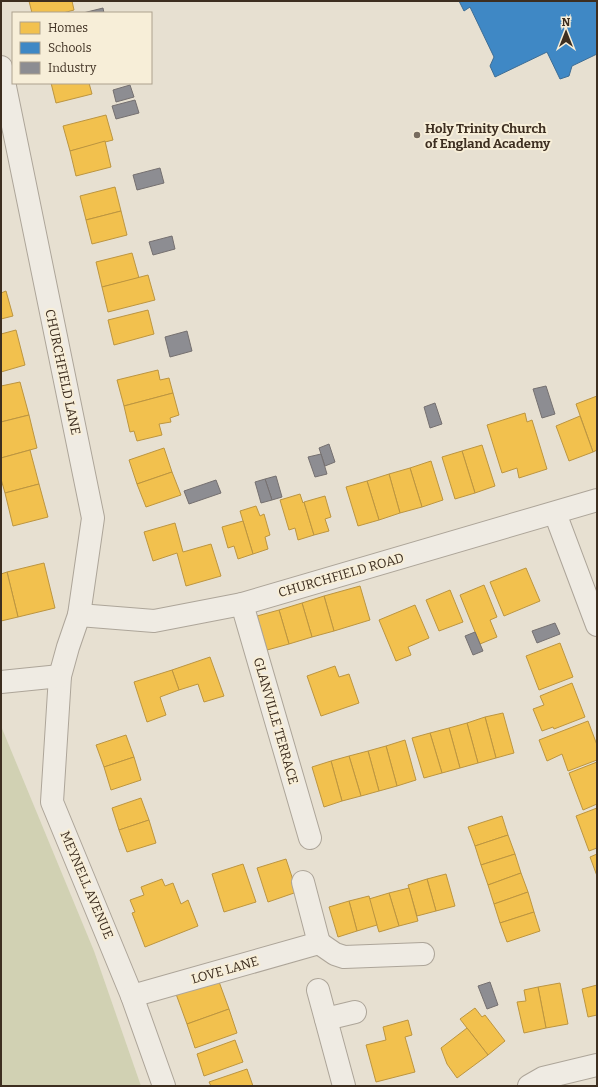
<svg xmlns="http://www.w3.org/2000/svg" width="598" height="1087" viewBox="0 0 598 1087" font-family="Bitter,serif">
	<style>
		.cemetery { fill: #d1d1b3 }
		.homes { fill: #f2c14e; stroke: #bc9540 }
		.schools { fill: #3f88c5; stroke: #3e6d94 }
		.industry { fill: #8d8d92; stroke: #757070 }
		.lines { fill: none; stroke-linecap: round; stroke-linejoin: round }
		.street-casing { stroke: #ada599; stroke-width: 24 }
		.street { stroke: #efebe3; stroke-width: 22 }
		.poi-dot { fill: #786c5e; stroke: #f7eed8; stroke-width: 1.5 }
		.labels { text-anchor: middle; dominant-baseline: central; stroke-width: 4; stroke-linejoin: round; paint-order: stroke }
		.poi-label { font-size: 13px; font-weight: bold; fill: #3d2e20; stroke: #f7eed8; text-anchor: start }
		.street-label { font-size: 13px; fill: #3d2e20; stroke: #f7eed8 }
	</style>
	<rect width="100%" height="100%" fill="#e7e0d1"/>
	<!-- cemetery -->
	<path class="cemetery" d="M1,726L94,951L141,1086H1Z"/>
	<!-- homes -->
	<g class="homes">
		<path d="M29,1H72L74,10L63,13H32Z"/>
		<path d="M51,83H89L92,94L56,103Z"/>
		<path d="M106,115L113,140L70,151L63,126Z"/>
		<path d="M105,141L111,167L76,176L70,151Z"/>
		<path d="M115,187L121,211L86,220L80,196Z"/>
		<path d="M121,211L127,235L92,244L86,220Z"/>
		<path d="M132,253L139,278L102,287L96,262Z"/>
		<path d="M148,275L155,300L108,312L102,287Z"/>
		<path d="M6,291L13,316L1,319V293Z"/>
		<path d="M148,310L154,334L114,345L108,320Z"/>
		<path d="M16,330L25,365L1,372V334Z"/>
		<path d="M158,370L160,380L169,378L173,393L124,406L117,380Z"/>
		<path d="M20,382L29,415L1,422V386Z"/>
		<path d="M173,393L179,415L170,418L171,422L159,424L162,435L137,441L134,431L130,432L124,406Z"/>
		<path d="M597,396V450L593,452L576,404Z"/>
		<path d="M525,413L527,422L532,420L547,469L519,478L517,468L502,473L487,425Z"/>
		<path d="M29,415L37,448L1,458V422Z"/>
		<path d="M580,416L593,452L569,461L556,426Z"/>
		<path d="M482,445L495,486L475,493L462,451Z"/>
		<path d="M164,448L172,472L137,484L129,460Z"/>
		<path d="M30,450L39,484L5,493L1,479V458Z"/>
		<path d="M462,451L475,493L455,499L442,457Z"/>
		<path d="M431,461L443,500L422,507L410,468Z"/>
		<path d="M410,468L422,507L400,513L389,474Z"/>
		<path d="M172,472L181,495L146,507L137,484Z"/>
		<path d="M389,474L400,513L379,520L367,481Z"/>
		<path d="M367,481L379,520L358,526L346,487Z"/>
		<path d="M39,484L48,517L13,526L5,493Z"/>
		<path d="M300,494L303,503L304,502L314,535L298,540L295,528L289,530L280,500Z"/>
		<path d="M325,496L331,517L325,519L329,531L314,535L304,502Z"/>
		<path d="M256,506L260,516L264,514L270,535L265,537L268,549L253,554L240,511Z"/>
		<path d="M243,521L253,554L238,559L234,546L228,548L222,527Z"/>
		<path d="M175,523L183,552L211,544L221,576L186,586L177,553L153,561L144,532Z"/>
		<path d="M44,563L55,608L18,617L7,572Z"/>
		<path d="M526,568L540,601L504,616L490,582Z"/>
		<path d="M7,572L18,617L1,621V574Z"/>
		<path d="M484,585L497,617L490,620L497,637L480,644L460,595Z"/>
		<path d="M360,586L370,620L334,631L324,596Z"/>
		<path d="M450,590L463,622L439,631L426,600Z"/>
		<path d="M324,596L334,631L312,637L302,603Z"/>
		<path d="M302,603L312,637L289,644L279,610Z"/>
		<path d="M415,605L429,638L408,647L411,655L396,661L379,620Z"/>
		<path d="M279,610L289,644L267,650L257,616Z"/>
		<path d="M560,643L573,677L539,690L526,656Z"/>
		<path d="M210,657L224,696L204,702L198,684L179,690L172,670Z"/>
		<path d="M335,666L339,677L349,674L359,703L321,716L307,676Z"/>
		<path d="M172,670L179,690L160,697L166,715L147,722L134,682Z"/>
		<path d="M572,683L585,717L554,729L553,727L542,731L533,709L544,705L540,696Z"/>
		<path d="M503,713L514,753L496,758L485,717Z"/>
		<path d="M485,717L496,758L478,763L467,723Z"/>
		<path d="M588,721L597,745V760L568,771L562,754L547,761L539,740Z"/>
		<path d="M467,723L478,763L460,768L449,728Z"/>
		<path d="M449,728L460,768L442,773L430,733Z"/>
		<path d="M430,733L442,773L424,778L412,738Z"/>
		<path d="M126,735L134,757L104,767L96,745Z"/>
		<path d="M405,740L416,780L397,786L386,746Z"/>
		<path d="M386,746L397,786L379,791L368,751Z"/>
		<path d="M368,751L379,791L361,796L349,756Z"/>
		<path d="M349,756L361,796L342,801L331,761Z"/>
		<path d="M134,757L141,780L111,790L104,767Z"/>
		<path d="M331,761L342,801L324,807L312,767Z"/>
		<path d="M597,762V804L583,810L569,773Z"/>
		<path d="M141,798L149,820L119,830L112,808Z"/>
		<path d="M597,808V848L589,851L576,816Z"/>
		<path d="M502,816L508,835L475,846L468,827Z"/>
		<path d="M149,820L156,843L127,852L119,830Z"/>
		<path d="M508,835L515,854L481,865L475,846Z"/>
		<path d="M515,854L521,873L488,885L481,865Z"/>
		<path d="M597,854V876L590,857Z"/>
		<path d="M286,859L297,892L268,902L257,868Z"/>
		<path d="M243,864L256,902L224,912L212,874Z"/>
		<path d="M521,873L528,892L494,904L488,885Z"/>
		<path d="M446,874L455,906L436,911L427,879Z"/>
		<path d="M162,879L165,886L173,883L181,904L188,900L198,926L145,947L132,913L135,912L130,900L144,895L141,887Z"/>
		<path d="M427,879L436,911L417,916L408,885Z"/>
		<path d="M409,888L418,921L399,926L389,893Z"/>
		<path d="M528,892L534,912L500,923L494,904Z"/>
		<path d="M389,893L399,926L379,932L369,899Z"/>
		<path d="M369,896L377,925L357,931L349,901Z"/>
		<path d="M349,901L357,931L338,937L329,907Z"/>
		<path d="M534,912L540,931L507,942L500,923Z"/>
		<path d="M218,979L229,1009L187,1024L176,994Z"/>
		<path d="M560,983L568,1024L546,1028L538,987Z"/>
		<path d="M597,985V1015L588,1017L582,989Z"/>
		<path d="M538,987L546,1028L524,1033L517,1002L526,1001L524,990Z"/>
		<path d="M475,1008L482,1017L485,1015L505,1041L488,1055L460,1019Z"/>
		<path d="M229,1009L237,1033L195,1048L187,1024Z"/>
		<path d="M408,1020L412,1035L405,1037L415,1072L376,1082L366,1045L386,1040L383,1027Z"/>
		<path d="M467,1028L488,1055L457,1078L447,1064L441,1048Z"/>
		<path d="M235,1040L243,1062L204,1076L197,1054Z"/>
		<path d="M247,1069L253,1086H211L209,1082Z"/>
	</g>
	<!-- schools -->
	<path class="schools" d="M459,1H597V54L572,66L569,76L560,79L547,52L495,77L490,66L494,57L470,7L464,11Z"/>
	<!-- industry -->
	<g class="industry">
		<path d="M103,8L104,13H83Z"/>
		<path d="M130,85L134,97L116,102L113,90Z"/>
		<path d="M135,100L139,113L116,119L112,106Z"/>
		<path d="M160,168L164,183L137,190L133,175Z"/>
		<path d="M172,236L175,249L153,255L149,242Z"/>
		<path d="M187,331L192,351L170,357L165,337Z"/>
		<path d="M546,386L555,414L542,418L533,389Z"/>
		<path d="M435,403L442,424L430,428L424,407Z"/>
		<path d="M329,444L335,462L325,466L319,448Z"/>
		<path d="M321,454L327,474L315,477L308,457Z"/>
		<path d="M276,476L282,497L272,500L265,479Z"/>
		<path d="M265,479L272,500L261,503L255,482Z"/>
		<path d="M216,480L221,493L189,504L184,491Z"/>
		<path d="M555,623L560,634L537,643L532,631Z"/>
		<path d="M475,632L483,651L473,655L465,636Z"/>
		<path d="M490,982L498,1005L487,1009L478,986Z"/>
	</g>
	<g class="lines">
		<defs>
			<g id="street">
				<path d="M1,67L93,518L79,615L68,647L60,676L52,802L132,996L164,1086"/>
				<path d="M555,513L597,625"/>
				<path d="M242,604L310,838"/>
				<path d="M79,615L154,621L242,604L597,500"/>
				<path d="M1,682L60,676"/>
				<path d="M303,882L319,943"/>
				<path d="M318,990L344,1086"/>
				<path d="M132,996L319,943L335,954L344,957L423,954"/>
				<path d="M326,1019L355,1012"/>
				<path d="M529,1086L543,1078L597,1065"/>
			</g>
		</defs>
		<!-- street casing -->
		<use href="#street" class="street-casing"/>
		<!-- street -->
		<use href="#street" class="street"/>
	</g>
	<!-- markers -->
	<circle class="poi-dot" cx="417" cy="135" r="4"/>
	<g class="labels">
		<!-- poi labels -->
		<g class="poi-label">
			<text x="425" y="128">Holy Trinity Church<tspan x="425" dy="15">of England Academy</tspan></text>
		</g>
		<!-- street labels -->
		<g class="street-label">
			<text transform="translate(63 372) rotate(78)">CHURCHFIELD LANE</text>
			<text transform="translate(341 575) rotate(-16)">CHURCHFIELD ROAD</text>
			<text transform="translate(276 721) rotate(74)">GLANVILLE TERRACE</text>
			<text transform="translate(87 885) rotate(67)">MEYNELL AVENUE</text>
			<text transform="translate(225 970) rotate(-16)">LOVE LANE</text>
		</g>
	</g>
	<!-- border -->
	<rect width="598" height="1087" fill="none" stroke="#3d2e20" stroke-width="4"/>
	<!-- legend -->
	<rect x="12" y="12" width="140" height="72" fill="#f7eed8" stroke="#ada18e"/>
	<rect x="20" y="22" width="20" height="12" fill="#f2c14e" stroke="#ada18e"/>
	<text x="48" y="32" font-size="12" fill="#3d2e20">Homes</text>
	<rect x="20" y="42" width="20" height="12" fill="#3f88c5" stroke="#ada18e"/>
	<text x="48" y="52" font-size="12" fill="#3d2e20">Schools</text>
	<rect x="20" y="62" width="20" height="12" fill="#8d8d92" stroke="#ada18e"/>
	<text x="48" y="72" font-size="12" fill="#3d2e20">Industry</text>
	<!-- north arrow -->
	<g transform="translate(566 32)" stroke="#f7eed8" stroke-width="3" paint-order="stroke">
	<path d="M0-3L7 15L0 10L-7 15Z" fill="#3d2e20"/>
	<text y="-6" font-size="11" font-weight="bold" text-anchor="middle" fill="#3d2e20">N</text>
	</g>
</svg>
